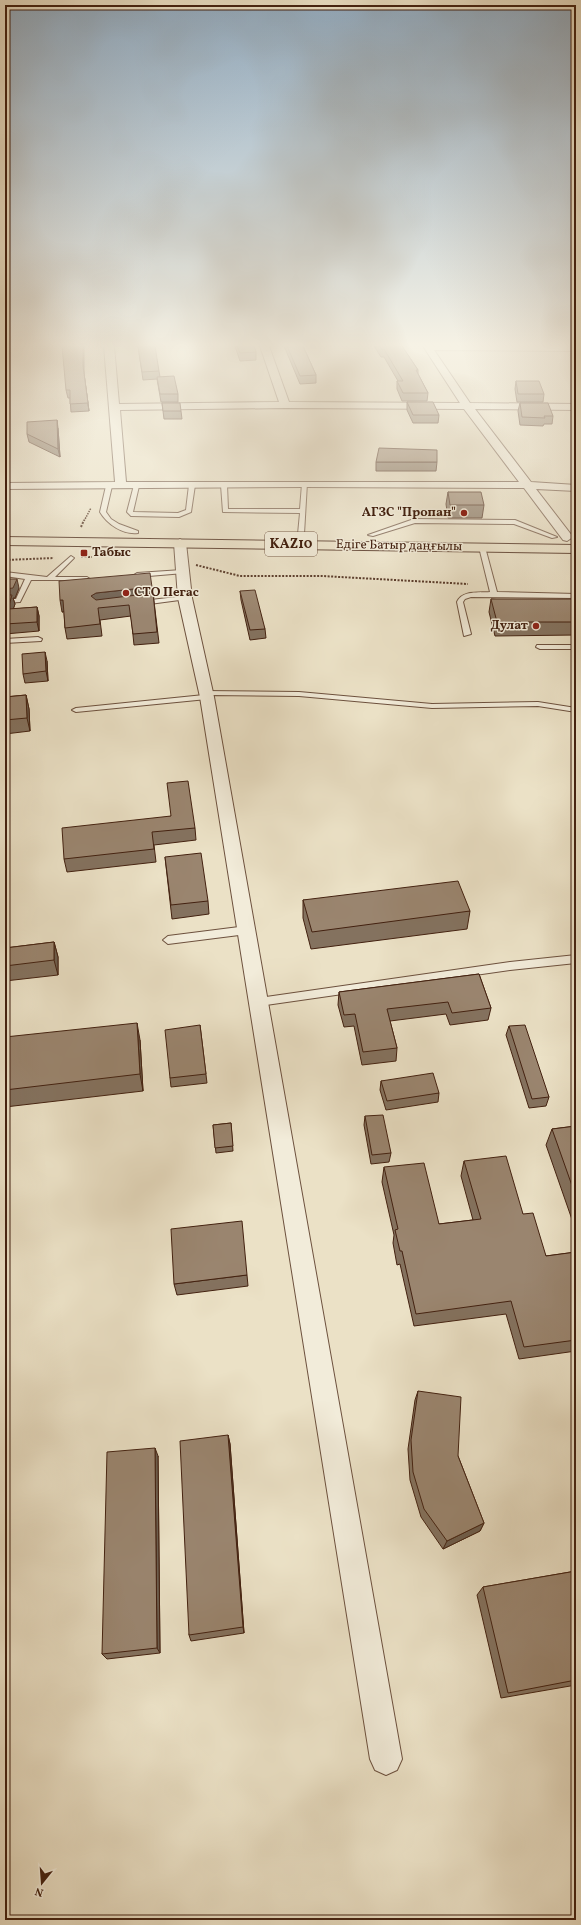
<svg xmlns="http://www.w3.org/2000/svg" width="581" height="1925" viewBox="0 0 581 1925" font-family="Vollkorn,serif">
	<style>
		.lines { fill: none; stroke-linecap: round; stroke-linejoin: round }
		.service-casing { stroke: #6d513e; stroke-width: 2 }
		.minor-casing { stroke: #6d513e; stroke-width: 2 }
		.primary-casing { stroke: #432110; stroke-width: 2 }
		.path-far1 { stroke: #432110; stroke-width: 1.5; stroke-dasharray: 1.5 1; stroke-linecap: butt }
		.path { stroke: #432110; stroke-width: 2; stroke-dasharray: 2 1.5; stroke-linecap: butt }
		.service { fill: #f2ecda; fill-rule: evenodd }
		.minor { fill: #f2ecda; fill-rule: evenodd }
		.primary { fill: #ebe1c6; fill-rule: evenodd }
		.wall { fill: #84725f; stroke: #432110 }
		.shaded-wall { fill: #6c5d4e; stroke: #432110 }
		.building { fill: #9a856f; stroke: #432110 }
		.poi-dot { fill: #8f2418; stroke: #f2ecda; stroke-width: 1.5 }
		.labels { text-anchor: middle; dominant-baseline: central; stroke-width: 3; stroke-linejoin: round; paint-order: stroke }
		.far-poi-label { font-size: 13px; font-weight: bold; fill: #432110; stroke: #f2ecda; text-anchor: end }
		.far-street-label { font-size: 13px; fill: #432110; stroke: #f2ecda }
		.shield { fill: #f2ecda; stroke: #785e4d; stroke-width: 1 }
		.shield-label { font-size: 14px; font-weight: bold; fill: #432110 }
	</style>
	<rect width="100%" height="100%" fill="#ebe1c6"/>
	<filter id="stains"><feTurbulence type="fractalNoise" baseFrequency=".005" numOctaves="4"/><feColorMatrix values="0 0 0 0 .2 0 0 0 0 .09 0 0 0 0 .02 0 0 0 .5 -.17"/></filter>
	<radialGradient id="worn" r=".72"><stop offset=".6" stop-color="#630" stop-opacity="0"/><stop offset="1" stop-color="#630" stop-opacity=".3"/></radialGradient>
	<g class="lines">
		<defs>
			<g id="service">
				<path d="M192,483L195,485L191,512L179,517L131,516L127,512L134,485L139,486L133,512L178,513L186,510L189,485Z"/>
				<path d="M224,483L227,485L228,509H300L302,484L307,483L304,534L301,536L298,534L300,513L223,512L221,485Z"/>
				<path d="M109,484L112,486L106,512L111,519L119,524L138,531V533C123,535 107,524 100,512L106,486Z"/>
				<path d="M414,519L515,520L557,537L552,538L514,524L415,523L373,536L368,535Z"/>
				<path d="M482,545L485,547L497,592L576,594V598L471,597L465,599L463,602L471,634L464,636L457,602C462,590 479,593 490,592L479,547Z"/>
				<path d="M71,556L74,558L55,577H87L90,579L89,580H31L20,602L5,603V599H16L25,579L5,576V572L47,577Z"/>
				<path d="M182,570L184,571V573L137,577L134,575L137,573Z"/>
				<path d="M185,596L187,597V599L142,605L139,603L142,601Z"/>
				<path d="M38,637L42,639L41,641L5,643V639Z"/>
				<path d="M537,645H576V649H540L536,647Z"/>
				<path d="M203,691L299,692L432,704L538,702L576,708V712L538,706L432,708L299,696L210,695V699H207L76,712L72,710L76,708L204,695L202,693Z"/>
				<path d="M247,926L252,930L247,934L168,944L163,940L168,936Z"/>
				<path d="M576,955V963L510,970L259,1006L255,1005L254,1002L255,999L259,998L510,962Z"/>
			</g>
			<g id="minor">
				<path d="M104,346H114L119,404L279,402L260,346H269L289,402L460,403L423,346H576V351L434,350L470,403L576,404V410L475,409L531,482L576,485V491L536,489L573,537L567,541L563,540L524,488L305,487L5,489V483L115,482ZM285,408L464,409L519,482H126L120,410Z"/>
				<path d="M180,539L186,543L192,598L214,697L402,1759L397,1770L386,1775L375,1770L370,1759L200,697L178,598L174,543Z"/>
			</g>
			<path id="primary" d="M5,537L576,545V553L5,545Z"/>
		</defs>
		<!-- service casing -->
		<use href="#service" class="service-casing"/>
		<!-- minor casing -->
		<use href="#minor" class="minor-casing"/>
		<!-- primary casing -->
		<use href="#primary" class="primary-casing"/>
		<!-- path-far1 -->
		<path class="path-far1" d="M84,521L91,508"/>
		<!-- path -->
		<g class="path">
			<path d="M81,527L84,520"/>
			<path d="M81,557H92"/>
			<path d="M5,560L54,558"/>
			<path d="M196,565L240,576H322L468,584"/>
		</g>
		<!-- service -->
		<use href="#service" class="service"/>
		<!-- minor -->
		<use href="#minor" class="minor"/>
		<!-- primary -->
		<use href="#primary" class="primary"/>
	</g>
	<!-- wall -->
	<g class="wall">
		<path d="M138,346L159,371L160,377L178,394V402H161L157,379L143,380Z"/>
		<path d="M235,346H254L256,352V360L240,361Z"/>
		<path d="M284,346H303L316,375V383L300,384Z"/>
		<path d="M374,346H402L418,370V374L428,393L427,401H402L397,389V381H398L384,357H381Z"/>
		<path d="M84,374L89,411L71,412L70,398H68L66,390Z"/>
		<path d="M516,381L544,394L543,402H517L515,389Z"/>
		<path d="M407,402L439,415L438,423H413L407,410Z"/>
		<path d="M162,403L181,411L182,419H164Z"/>
		<path d="M520,403L553,416L552,424H544L543,426L520,425L518,411Z"/>
		<path d="M58,428L60,457L29,442L27,434Z"/>
		<path d="M376,462H437L436,471H376Z"/>
		<path d="M448,492L484,505L482,518H448L446,504Z"/>
		<path d="M5,579L19,588L15,598H13L15,604L13,609L37,607L39,616V631L5,634Z"/>
		<path d="M240,591L265,629L266,638L250,640L241,600Z"/>
		<path d="M153,593L159,643L134,645L131,616L100,620L102,636L67,639L65,628L64,611L62,612Z"/>
		<path d="M491,599L576,607V635L495,636L489,612Z"/>
		<path d="M47,661L48,681L25,683L23,674Z"/>
		<path d="M26,695L29,709L30,731L5,734V697Z"/>
		<path d="M171,816L195,828L196,840L154,845L156,862L67,872L64,859Z"/>
		<path d="M165,857L208,901L209,914L172,919Z"/>
		<path d="M303,900L470,911L467,929L311,949L303,918Z"/>
		<path d="M54,942L58,957V975L5,981V948Z"/>
		<path d="M479,974L491,1008L488,1020L450,1025L446,1014L390,1021L397,1048L396,1061L362,1065L354,1026L344,1027L338,1005L339,992Z"/>
		<path d="M200,1025L207,1083L171,1087L170,1078Z"/>
		<path d="M509,1026L549,1097L546,1106L529,1108L506,1035Z"/>
		<path d="M5,1037L140,1040L143,1091L5,1107Z"/>
		<path d="M381,1081L439,1093L438,1102L386,1110L380,1090Z"/>
		<path d="M365,1116L391,1153L389,1162L371,1164L364,1125Z"/>
		<path d="M231,1123L233,1151L216,1153L213,1125Z"/>
		<path d="M576,1126V1231L546,1145L552,1129Z"/>
		<path d="M464,1161L523,1214L546,1256L576,1252V1351L519,1359L506,1314L414,1326L400,1264L397,1265L393,1243L394,1235L382,1182L384,1167L439,1224L473,1220L461,1176Z"/>
		<path d="M247,1275L248,1286L177,1295L174,1284Z"/>
		<path d="M418,1391L458,1456L484,1523L480,1531L443,1549L421,1517L410,1480L408,1449L415,1400Z"/>
		<path d="M228,1435L230,1444L244,1633L191,1641L189,1635Z"/>
		<path d="M158,1456L160,1653L107,1659L102,1654Z"/>
		<path d="M576,1571V1685L501,1698L477,1595L483,1587Z"/>
	</g>
	<!-- shaded-wall -->
	<g class="shaded-wall">
		<path d="M83,346H84V374L89,411L83,366Z"/>
		<path d="M57,420L58,428L60,457L58,449Z"/>
		<path d="M17,579L19,588L15,598H13L15,604L10,619L5,599V589Z"/>
		<path d="M152,587L154,598L98,605L91,596L96,593Z"/>
		<path d="M60,600H63L65,611L62,612Z"/>
		<path d="M37,607L39,616V631L37,622Z"/>
		<path d="M45,652L47,661L48,681L46,671Z"/>
		<path d="M26,695L29,709L30,731L27,718Z"/>
		<path d="M54,942L58,957V975L54,960Z"/>
		<path d="M137,1023L140,1040L143,1091L140,1074Z"/>
		<path d="M228,1435L230,1444L244,1633L243,1627Z"/>
		<path d="M155,1448L158,1456L160,1653L157,1648Z"/>
		<path d="M484,1523L480,1531L443,1549L447,1541Z"/>
	</g>
	<!-- building -->
	<g class="building">
		<path d="M62,346H83V366L88,403L70,404V390H66Z"/>
		<path d="M138,346H155L159,371L142,372Z"/>
		<path d="M237,346H254L256,352L240,353Z"/>
		<path d="M287,346H303L316,375L300,376Z"/>
		<path d="M380,346H402L418,370H416L428,393H403L397,381H403L384,349L382,350Z"/>
		<path d="M174,376L178,394H160L157,377Z"/>
		<path d="M516,381H539L544,394H518Z"/>
		<path d="M407,402H433L439,415H413Z"/>
		<path d="M162,403H180L181,411H163Z"/>
		<path d="M520,403H548L553,416H544L545,418L522,417Z"/>
		<path d="M57,420L58,449L27,434V422Z"/>
		<path d="M379,448L437,450V462H376Z"/>
		<path d="M448,492H481L484,505H450Z"/>
		<path d="M150,573L152,587L96,593L91,596L96,600L153,593L157,632L133,634L129,605L98,608L100,624L65,628L63,600H60L59,581Z"/>
		<path d="M5,579H17L13,588L5,589Z"/>
		<path d="M255,590L265,629L250,630L240,591Z"/>
		<path d="M5,595H12L8,609L37,607V622L5,624Z"/>
		<path d="M491,599H573L576,607V622H497Z"/>
		<path d="M45,652L46,671L23,674L22,654Z"/>
		<path d="M26,695L27,718L5,720V697Z"/>
		<path d="M188,781L195,828L152,832L154,849L64,859L62,828L171,816L167,783Z"/>
		<path d="M201,853L208,901L171,905L165,857Z"/>
		<path d="M458,881L470,911L312,932L303,900Z"/>
		<path d="M54,942V960L5,966V948Z"/>
		<path d="M479,974L491,1008L452,1013L448,1002L387,1009L397,1048L363,1052L355,1014L344,1015L339,992Z"/>
		<path d="M137,1023L140,1074L5,1090V1037Z"/>
		<path d="M200,1025L206,1074L170,1078L165,1030Z"/>
		<path d="M525,1025L549,1097L532,1099L509,1026Z"/>
		<path d="M433,1073L439,1093L387,1101L381,1081Z"/>
		<path d="M383,1115L391,1153L372,1155L365,1116Z"/>
		<path d="M231,1123L233,1146L215,1148L213,1125Z"/>
		<path d="M576,1126V1197L552,1129Z"/>
		<path d="M506,1156L523,1214L533,1213L546,1256L576,1252V1340L524,1347L511,1301L416,1314L402,1251H400L395,1230L398,1229L384,1167L424,1163L439,1224L481,1219L464,1161Z"/>
		<path d="M242,1221L247,1275L174,1284L171,1229Z"/>
		<path d="M418,1391L461,1397L458,1456L484,1523L447,1541L424,1509L413,1472L411,1440Z"/>
		<path d="M228,1435L243,1627L189,1635L180,1441Z"/>
		<path d="M155,1448L157,1648L102,1654L107,1452Z"/>
		<path d="M576,1571V1680L508,1693L483,1587Z"/>
	</g>
	<!-- sky -->
	<linearGradient id="sky" x2="0" y2="1"><stop stop-color="#92acc2"/><stop offset="0.56" stop-color="#f6f2e5"/><stop offset="1" stop-color="#f6f2e5" stop-opacity="0"/></linearGradient>
	<rect width="581" height="616" fill="url(#sky)"/>
	<!-- markers -->
	<g class="poi-dot">
		<circle cx="464" cy="513" r="4"/>
		<rect x="80" y="549" width="8" height="8" rx="2"/>
		<circle cx="126" cy="593" r="4"/>
		<circle cx="536" cy="626" r="4"/>
	</g>
	<g class="labels">
		<!-- far-poi labels -->
		<g class="far-poi-label">
			<text x="456" y="513">АГЗС "Пропан"</text>
			<text x="92" y="553" text-anchor="start">Табыс</text>
			<text x="134" y="593" text-anchor="start">СТО Пегас</text>
			<text x="528" y="626">Дулат</text>
		</g>
		<!-- far-street labels -->
		<g class="far-street-label">
			<text transform="translate(399 546) rotate(1)">Едіге Батыр даңғылы</text>
		</g>
		<!-- shield labels -->
		<rect class="shield" x="265" y="532" width="52" height="24" rx="3"/>
		<g class="shield-label">
			<text x="291" y="544">KAZ10</text>
		</g>
	</g>
	<!-- margin -->
	<rect width="581" height="1925" fill="none" stroke="#ebe1c6" stroke-width="20"/>
	<rect x="6" y="6" width="569" height="1913" fill="none" stroke="#432110" stroke-width="2"/>
	<rect x="10" y="10" width="561" height="1905" fill="none" stroke="#432110"/>
	<!-- north arrow -->
	<g transform="translate(42 1883) rotate(197)" stroke="#f2ecda" stroke-width="3" paint-order="stroke">
	<path d="M0-3L7 15L0 10L-7 15Z" fill="#432110"/>
	<text y="-6" font-size="11" font-weight="bold" text-anchor="middle" fill="#432110">N</text>
	</g>
	<rect width="100%" height="100%" filter="url(#stains)"/>
	<rect width="100%" height="100%" fill="url(#worn)"/>
</svg>
